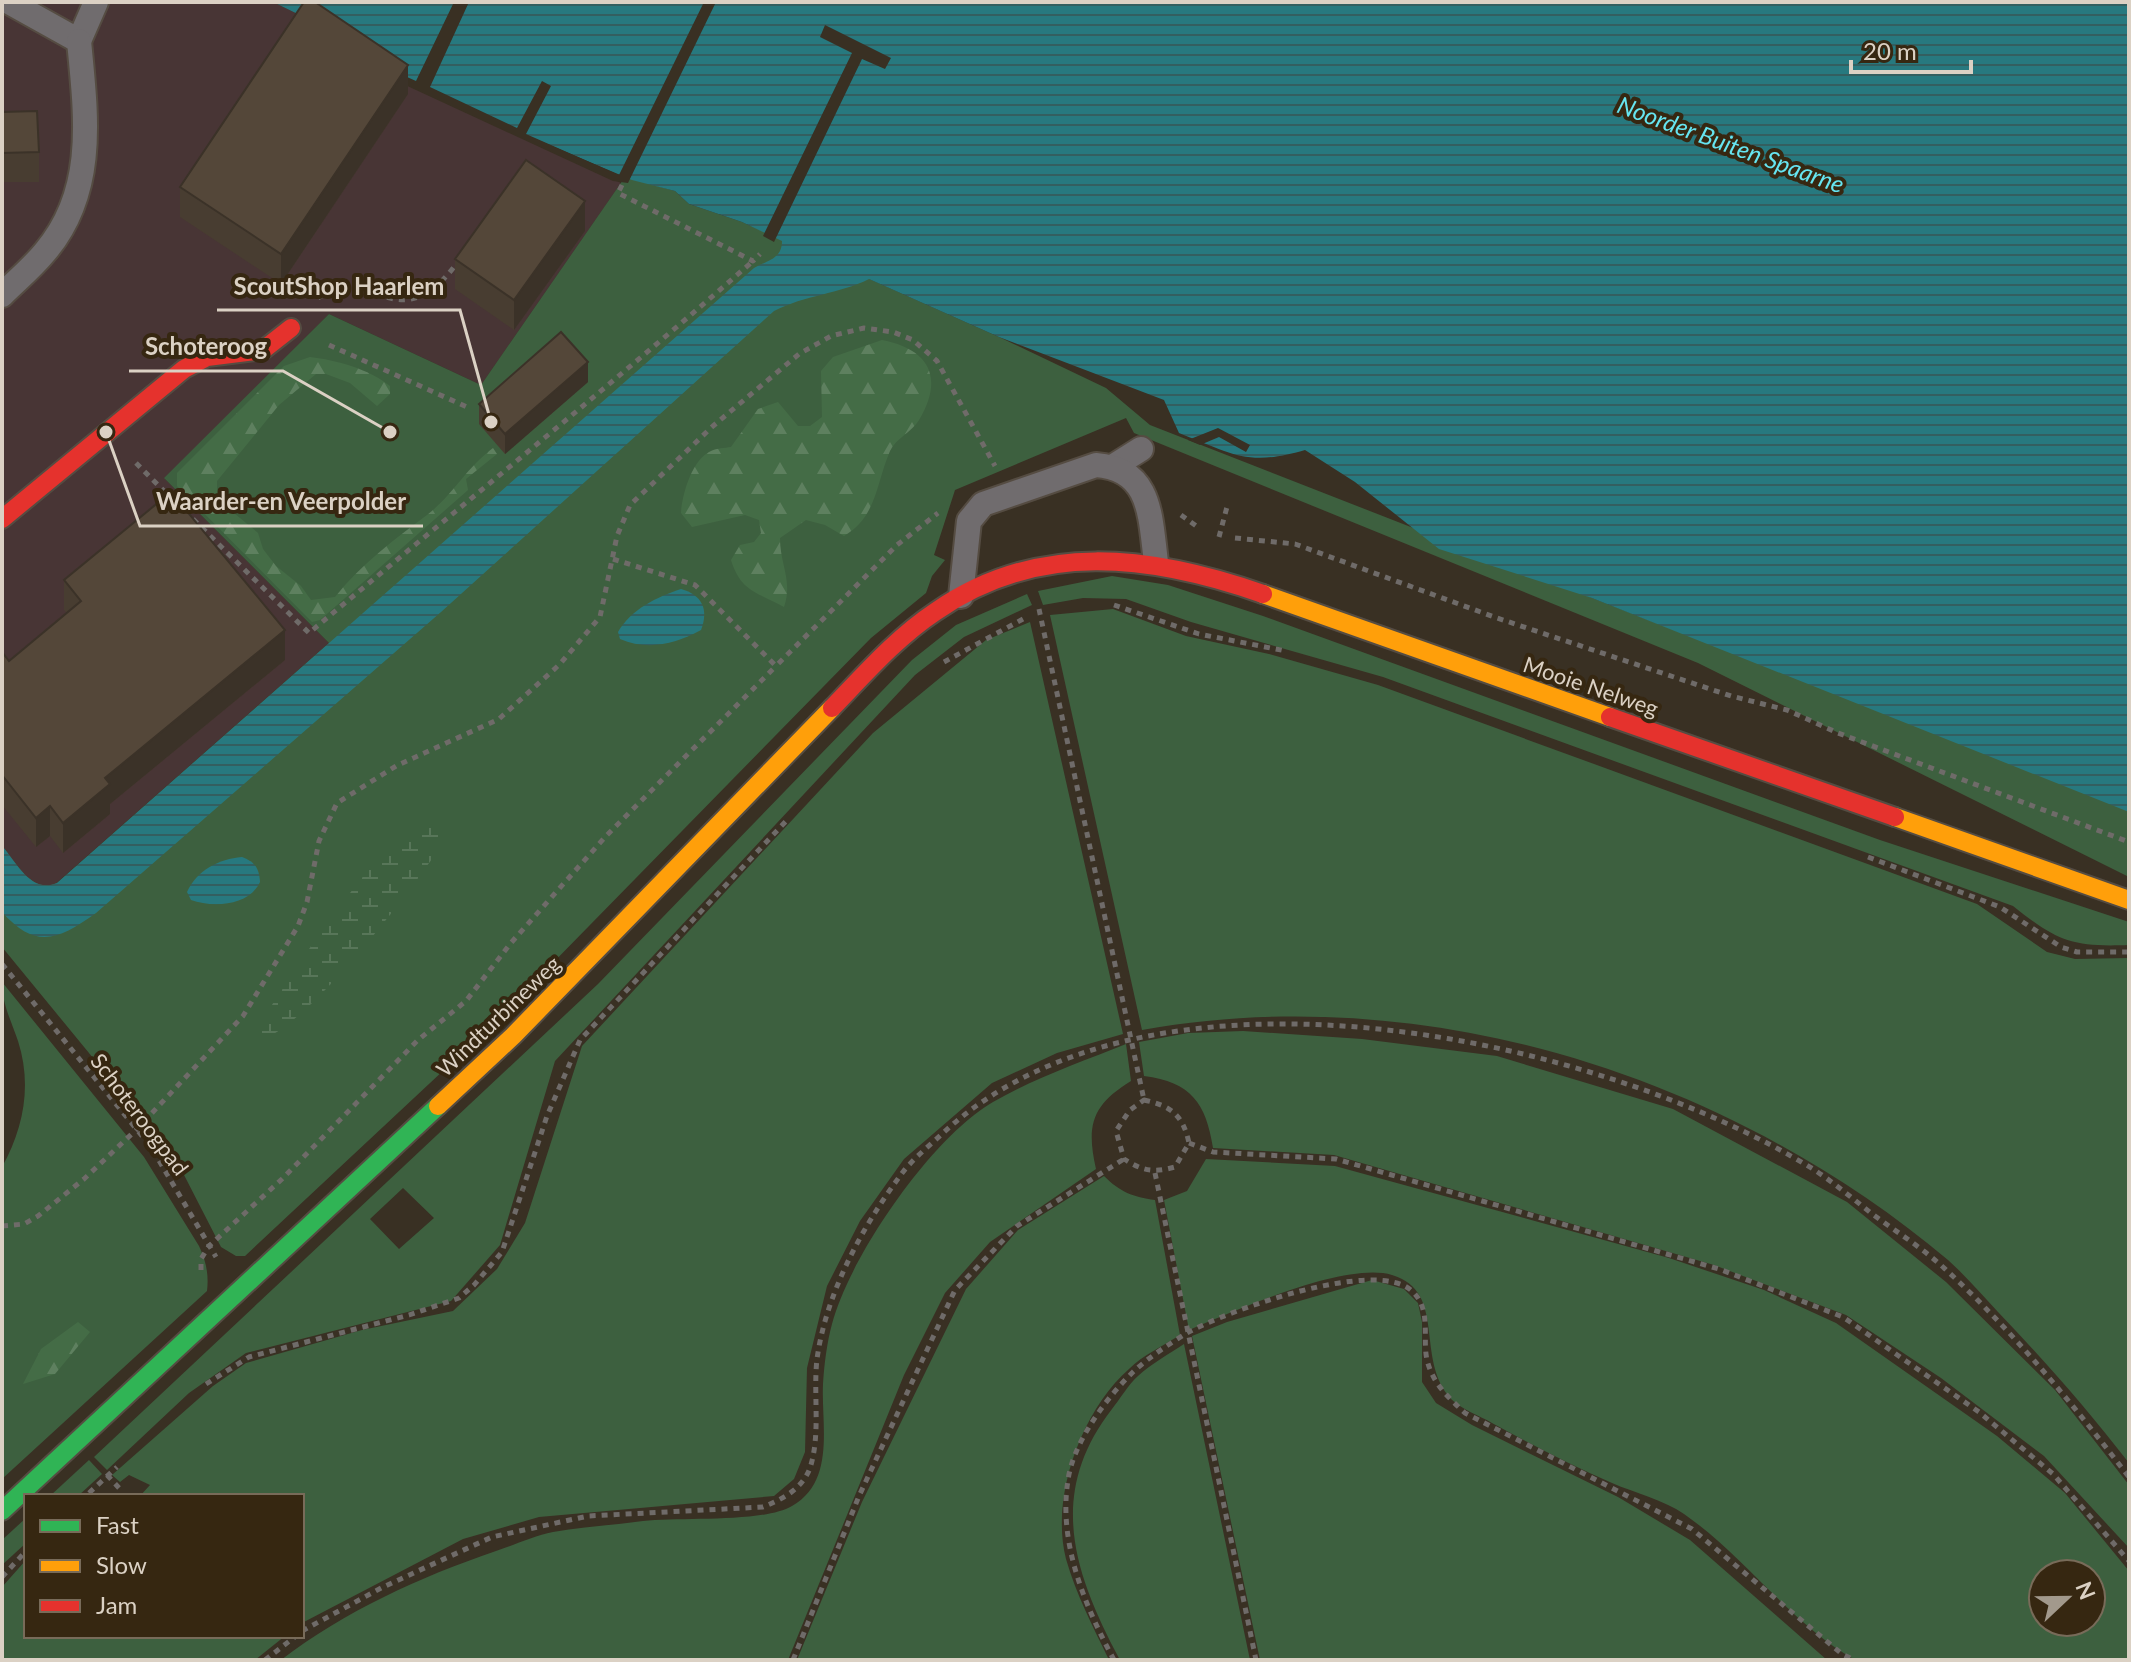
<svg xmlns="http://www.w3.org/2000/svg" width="2131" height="1662" viewBox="0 0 2131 1662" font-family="Lato,sans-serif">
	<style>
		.industrial { fill: #483535 }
		.green { fill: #3d603f; fill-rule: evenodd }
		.forest { fill: url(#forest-firs) }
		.wetland { fill: url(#wetland-marsh) }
		.water { fill: url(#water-rules) }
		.pier { fill: #393023 }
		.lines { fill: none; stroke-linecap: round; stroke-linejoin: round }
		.lane-casing { stroke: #554c42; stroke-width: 28 }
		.fast-casing { stroke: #554c42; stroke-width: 22 }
		.slow-casing { stroke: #554c42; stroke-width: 22 }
		.jam-casing { stroke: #554c42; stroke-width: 22 }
		.path { stroke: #6f6b69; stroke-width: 5; stroke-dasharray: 6 6; stroke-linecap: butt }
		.lane { stroke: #706c6e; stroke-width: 24 }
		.fast { stroke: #30b455; stroke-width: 18 }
		.slow { stroke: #ff9f0a; stroke-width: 18 }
		.jam { stroke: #e5322d; stroke-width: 18 }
		.wall { fill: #483d31 }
		.shaded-wall { fill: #3b3228 }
		.building { fill: #544739; stroke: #3b3228; stroke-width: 2 }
		.labels { text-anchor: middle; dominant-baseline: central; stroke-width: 8; stroke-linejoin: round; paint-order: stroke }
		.street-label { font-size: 22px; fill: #dbd1c4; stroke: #362711 }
		.water-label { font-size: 24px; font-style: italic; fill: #66e5f1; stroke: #362711 }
		.leader { fill: none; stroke: #dbd1c4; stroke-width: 3 }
		.callout-dot { fill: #dbd1c4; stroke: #362711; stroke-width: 3 }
		.callout-label { font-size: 24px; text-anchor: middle; font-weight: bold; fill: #dbd1c4; stroke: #362711; stroke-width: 8; stroke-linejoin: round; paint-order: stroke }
	</style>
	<defs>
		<pattern id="forest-firs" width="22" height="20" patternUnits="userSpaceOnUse" patternTransform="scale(2)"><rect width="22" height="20" fill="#446c46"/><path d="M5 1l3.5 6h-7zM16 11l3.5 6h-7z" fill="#5e805f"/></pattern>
		<pattern id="wetland-marsh" width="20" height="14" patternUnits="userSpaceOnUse" patternTransform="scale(2)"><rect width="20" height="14" fill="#3d603f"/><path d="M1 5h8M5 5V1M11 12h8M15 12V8" fill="none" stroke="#587659"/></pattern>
		<pattern id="water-rules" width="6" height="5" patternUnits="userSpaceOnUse" patternTransform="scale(2)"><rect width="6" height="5" fill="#27797f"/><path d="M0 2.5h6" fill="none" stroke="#335f60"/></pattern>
	</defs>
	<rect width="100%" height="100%" fill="#393023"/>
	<!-- industrial -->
	<path class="industrial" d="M2,2H273L310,20L418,89L621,183L481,385L329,314L165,479L329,643L2,931Z"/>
	<!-- green -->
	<g class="green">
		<path d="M625,177L675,191L689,204L742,222L999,337L1106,388L1150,425L2129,808V877L1698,663L1134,433L1126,418L955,490L934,555L945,560L932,576L926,593L871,638L491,1026L245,1256H236L221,1247L182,1171L153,1131L2,947V846C17,863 31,894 57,883L329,643L164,478L329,314L481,385Z"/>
		<path d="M1112,576L1168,585L1263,616L1880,840L2129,922V945C2072,947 2058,942 2013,906L1383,677L1191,622L1126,599L1083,598L1043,605L1038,591Z"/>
		<path d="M1027,594L1032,605L964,637L915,675L555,1061L500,1245L451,1301L246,1353L189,1393L107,1470L94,1457L598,984L912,660L956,625ZM403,1188L434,1218L399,1249L370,1219Z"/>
		<path d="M1113,609L1186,636L1269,654L1378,685L1977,904L2047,952L2075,959L2129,958V1463C2088,1410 2045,1361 1998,1312C1982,1295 1966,1276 1948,1260C1729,1076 1426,979 1142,1030L1050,615Z"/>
		<path d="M1030,622L1123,1034L1057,1053L992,1083L904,1159L860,1221L827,1286L807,1368L805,1452L794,1479L774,1496L539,1517L463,1539L302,1623V1496H140L150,1485L129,1475L120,1482L112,1475L213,1386L246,1363L362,1330L453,1311L497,1269L525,1223L582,1046L873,733L986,640Z"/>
		<path d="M2,982L144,1157L199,1246C206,1261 209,1274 207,1291L2,1479V1167C24,1128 32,1084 18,1041C11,1020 2,1004 2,982Z"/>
		<path d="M1243,1031L1362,1039L1497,1056L1673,1109L1847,1202L1946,1282L2055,1390L2129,1485V1548L2044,1456L1941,1378L1846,1315L1714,1265L1334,1155L1213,1148C1206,1103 1191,1082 1144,1076L1139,1042L1188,1033Z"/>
		<path d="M1126,1044L1131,1081C1092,1105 1086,1125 1096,1169L990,1242L945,1293L904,1375L788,1660H281C345,1611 420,1577 496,1551C514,1545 534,1536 553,1532C582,1527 613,1525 643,1521C681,1517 763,1523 792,1506C836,1481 821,1424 823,1384C824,1365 827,1342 832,1324C850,1256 932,1137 993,1102C1035,1078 1081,1062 1126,1044Z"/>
		<path d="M1206,1159L1335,1166L1669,1258L1764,1290L1836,1323L1997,1436L2065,1493L2129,1571V1660H1855C1789,1622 1746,1557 1684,1514C1664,1500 1635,1493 1612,1483C1571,1465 1532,1445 1492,1423C1480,1416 1461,1409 1451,1399C1414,1358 1448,1292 1392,1275C1346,1261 1234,1311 1189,1330L1164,1200L1187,1191ZM2043,1574H2091V1622H2043Z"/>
		<path d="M1104,1176C1120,1192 1133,1197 1155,1200L1180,1335C1163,1346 1143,1355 1129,1369C1082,1410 1050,1497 1066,1559C1076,1594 1093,1627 1109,1660H797L862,1502L966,1289L1018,1230Z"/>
		<path d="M1372,1280L1404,1289L1418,1303L1422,1322V1382L1436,1403L1472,1425L1618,1497L1690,1540L1827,1660H1260L1192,1336L1227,1322Z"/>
		<path d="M1184,1344L1250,1660H1120C1074,1574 1046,1494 1112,1409C1120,1399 1128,1385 1138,1376C1151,1364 1169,1354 1184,1344Z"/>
		<path d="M89,1460L102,1474L78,1496H50Z"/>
		<path d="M26,1518V1543L2,1565V1540Z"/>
		<path d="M26,1560V1636H285L255,1660H2V1587Z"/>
	</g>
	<!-- forest -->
	<g class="forest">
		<path d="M882,340C928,349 945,376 919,420C912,432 896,438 890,451C876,483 877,517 844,536L825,525L806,520L780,538C780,565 793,581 784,607C757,592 741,592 731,560L740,545L754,542L761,533L759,520L745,515L692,527L681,513C682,495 692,459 711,451C717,448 725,448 731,447L758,409L778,402L798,426H810L822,417L821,371L833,357Z"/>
		<path d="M310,357C336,360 369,369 390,386V394L377,406L350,383L326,374H316L279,405L217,481V499L258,533L263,549L276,566L301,586L311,600L335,597C361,564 395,539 427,515C453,495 466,468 493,448L497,454L466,479L468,490L320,620L312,622L177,486V473L284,366Z"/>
		<path d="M78,1322L90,1332L55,1374L23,1384L41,1349Z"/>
	</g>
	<!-- wetland -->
	<path class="wetland" d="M434,826L445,840C414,887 310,1024 261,1040L256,1029L327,922L373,864L409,829Z"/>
	<!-- water -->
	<g class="water">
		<path d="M273,2H2129V812L1592,598L1439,549L1355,482L1305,450C1247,467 1233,454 1179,433L1164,400L999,337L869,279C839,294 805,295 774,311L441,612L96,913C58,940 36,950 2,912V846C17,863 31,894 57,883L754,268C768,260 782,259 782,241L742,222L689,204L675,191L632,180L418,89L310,20Z"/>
		<path d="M681,589C702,595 709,609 701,630C675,644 648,651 620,639L618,632C631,609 657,597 681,589Z"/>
		<path d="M242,857C255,862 259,868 260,882C249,906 213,908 191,900L187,892C197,870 219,859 242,857Z"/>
	</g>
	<!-- pier -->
	<g class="pier">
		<path d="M454,2H469L430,87L517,128L542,81L551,86L526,134L619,175L704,2H716L628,183L613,181L403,84L407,77L416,81Z"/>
		<path d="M825,25L891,58L885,69L862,59L774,242L763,236L852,53L820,37Z"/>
		<path d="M1218,428L1250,445L1246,452L1219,437L1200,445L1188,440Z"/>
	</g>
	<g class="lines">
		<defs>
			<g id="lane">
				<path d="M9,2L79,41L96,2"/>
				<path d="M2,295C16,281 32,268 45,252C97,191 86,115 79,41"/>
				<path d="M1114,466L1141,449"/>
				<path d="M961,596L969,521L983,504L1096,465C1152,469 1150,517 1156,562"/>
			</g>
			<path id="fast" d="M2,1511L438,1106"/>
			<g id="slow">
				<path d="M1263,594L1610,717"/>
				<path d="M1895,817L2129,900"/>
				<path d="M438,1106L513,1036L832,708"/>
			</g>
			<g id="jam">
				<path d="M2,519L184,369L207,357L263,350L291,328"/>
				<path d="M832,708C864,675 896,638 935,612C1038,540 1151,555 1263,594"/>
				<path d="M1610,717L1895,817"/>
			</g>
		</defs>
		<!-- lane casing -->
		<use href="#lane" class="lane-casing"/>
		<!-- fast casing -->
		<use href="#fast" class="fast-casing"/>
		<!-- slow casing -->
		<use href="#slow" class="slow-casing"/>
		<!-- jam casing -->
		<use href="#jam" class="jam-casing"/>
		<!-- path -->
		<g class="path">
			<path d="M622,185L618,193L753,261L760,254"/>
			<path d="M318,298C373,263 400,344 459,260"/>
			<path d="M329,345L467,407"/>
			<path d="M136,463L171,498"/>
			<path d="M1181,515L1199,528"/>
			<path d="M193,519L309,633C457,509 608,388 753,261"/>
			<path d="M1219,537L1228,503"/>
			<path d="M1235,538L1295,544L1497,618L1731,696L1787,710L1838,733L2129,842"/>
			<path d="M613,559L695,585L776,666L897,545L938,513"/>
			<path d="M1114,605L1199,634L1286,651"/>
			<path d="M1039,609L1144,1100"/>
			<path d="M944,662L1023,619"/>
			<path d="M1868,857L2000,907L2061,947L2077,952H2129"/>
			<path d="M2,964L151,1147L216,1257"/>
			<path d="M1144,1100C1171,1106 1183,1115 1189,1143L1175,1167C1153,1173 1143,1171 1124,1159L1116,1131L1130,1110Z"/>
			<path d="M1189,1143L1213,1152L1336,1159L1719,1269L1843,1317L1979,1412L2053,1474L2129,1561"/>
			<path d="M1155,1173L1256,1660"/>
			<path d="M2,1226L24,1224L38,1216L84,1179L137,1129L243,1016L298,926L307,902L319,841L337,803L396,766L499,719L560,664L600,617L617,536L630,505L713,426L799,354L831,336L864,328L893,332L913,340L937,361L995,466"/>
			<path d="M201,1270V1259L209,1246L282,1179L418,1040L466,1001L510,944L606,836L776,666"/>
			<path d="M206,1384L249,1357L409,1315L459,1298L474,1285L502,1252L547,1116L580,1040L788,819"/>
			<path d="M107,1475L119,1488"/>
			<path d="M89,1493L117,1467"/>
			<path d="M2,1577L26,1551"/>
			<path d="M302,1631L383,1587L492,1537L588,1516L763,1507C783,1499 802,1489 810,1468C821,1434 813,1394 817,1359C826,1293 863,1225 903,1172C914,1158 929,1146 942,1134C1149,940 1595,1035 1813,1169C1833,1182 1852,1198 1871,1213C1895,1231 1921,1247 1943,1267C2012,1330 2072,1403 2129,1477"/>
			<path d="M265,1660L296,1636"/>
			<path d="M793,1660L859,1496L955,1290L1017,1226L1124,1159"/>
			<path d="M1114,1660C1085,1606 1058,1543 1068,1480C1073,1443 1106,1398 1133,1372C1148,1358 1169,1344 1187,1333C1226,1311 1376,1257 1412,1291C1432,1309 1422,1338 1427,1360C1433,1384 1448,1397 1465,1413L1692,1529L1842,1654L1854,1660"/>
		</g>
		<!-- lane -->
		<use href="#lane" class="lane"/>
		<!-- fast -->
		<use href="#fast" class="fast"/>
		<!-- slow -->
		<use href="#slow" class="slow"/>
		<!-- jam -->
		<use href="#jam" class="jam"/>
	</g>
	<!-- wall -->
	<g class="wall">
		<path d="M408,94L281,284L180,217V187Z"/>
		<path d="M2,112L39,152V182H2Z"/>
		<path d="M585,231L514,330L455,289V259Z"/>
		<path d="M588,382L505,454L479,424V404Z"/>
		<path d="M64,580L285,660L110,804V814L63,853L50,836L36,847L2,805V652L9,661L67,613L64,610Z"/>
	</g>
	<!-- shaded-wall -->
	<g class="shaded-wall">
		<path d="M408,65V94L281,284V254Z"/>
		<path d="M585,201V231L514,330V300Z"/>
		<path d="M588,362V382L505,454V434Z"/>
		<path d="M285,630V660L110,804V814L63,853V823L105,778Z"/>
		<path d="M50,806V836L36,847V818Z"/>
	</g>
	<!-- building -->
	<g class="building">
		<path d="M304,2H315L408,65L281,254L180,187Z"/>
		<path d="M37,111L39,152L2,153V112Z"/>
		<path d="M526,160L585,201L514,300L455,259Z"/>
		<path d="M561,332L588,362L505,434L479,404Z"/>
		<path d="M171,492L285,630L105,778L110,784L63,823L50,806L36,818L2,775V652L9,661L81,601L64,580Z"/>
	</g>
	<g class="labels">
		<!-- street labels -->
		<g class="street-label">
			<text transform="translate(1591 686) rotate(19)">Mooie Nelweg</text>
			<text transform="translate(498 1016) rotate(-44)">Windturbineweg</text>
			<text transform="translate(140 1114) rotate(53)">Schoteroogpad</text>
		</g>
		<!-- water labels -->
		<g class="water-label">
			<text transform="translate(1731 144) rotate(20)">Noorder Buiten Spaarne</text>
		</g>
	</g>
	<!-- callouts -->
	<path class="leader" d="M491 422L460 310H217M390 432L283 371H129M106 432L140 526H423"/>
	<g class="callout-dot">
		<circle cx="491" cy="422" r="8"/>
		<circle cx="390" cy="432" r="8"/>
		<circle cx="106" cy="432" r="8"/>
	</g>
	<g class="callout-label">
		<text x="339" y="295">ScoutShop Haarlem</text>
		<text x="206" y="355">Schoteroog</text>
		<text x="281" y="510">Waarder-en Veerpolder</text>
	</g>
	<!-- border -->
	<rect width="2131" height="1662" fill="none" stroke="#dbd1c4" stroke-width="8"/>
	<!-- legend -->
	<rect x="24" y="1494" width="280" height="144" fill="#362711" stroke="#786b59" stroke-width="2"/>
	<rect x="40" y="1520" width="40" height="12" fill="#30b455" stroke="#786b59" stroke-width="2"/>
	<text x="96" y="1534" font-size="24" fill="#dbd1c4">Fast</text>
	<rect x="40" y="1560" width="40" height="12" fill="#ff9f0a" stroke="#786b59" stroke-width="2"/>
	<text x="96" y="1574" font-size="24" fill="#dbd1c4">Slow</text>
	<rect x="40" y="1600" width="40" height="12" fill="#e5322d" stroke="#786b59" stroke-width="2"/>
	<text x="96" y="1614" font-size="24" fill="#dbd1c4">Jam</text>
	<!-- north arrow -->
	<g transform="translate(2067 1598) rotate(68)"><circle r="38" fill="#362711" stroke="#786b59" stroke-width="2"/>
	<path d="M0-6L14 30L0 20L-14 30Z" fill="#a2998c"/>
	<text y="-12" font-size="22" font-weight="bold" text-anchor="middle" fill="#dbd1c4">N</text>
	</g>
	<!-- scale -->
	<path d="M1851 60v12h120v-12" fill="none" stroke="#dbd1c4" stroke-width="4"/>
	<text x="1863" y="60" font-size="24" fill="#dbd1c4" stroke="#362711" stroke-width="6" paint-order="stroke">20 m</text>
</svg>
